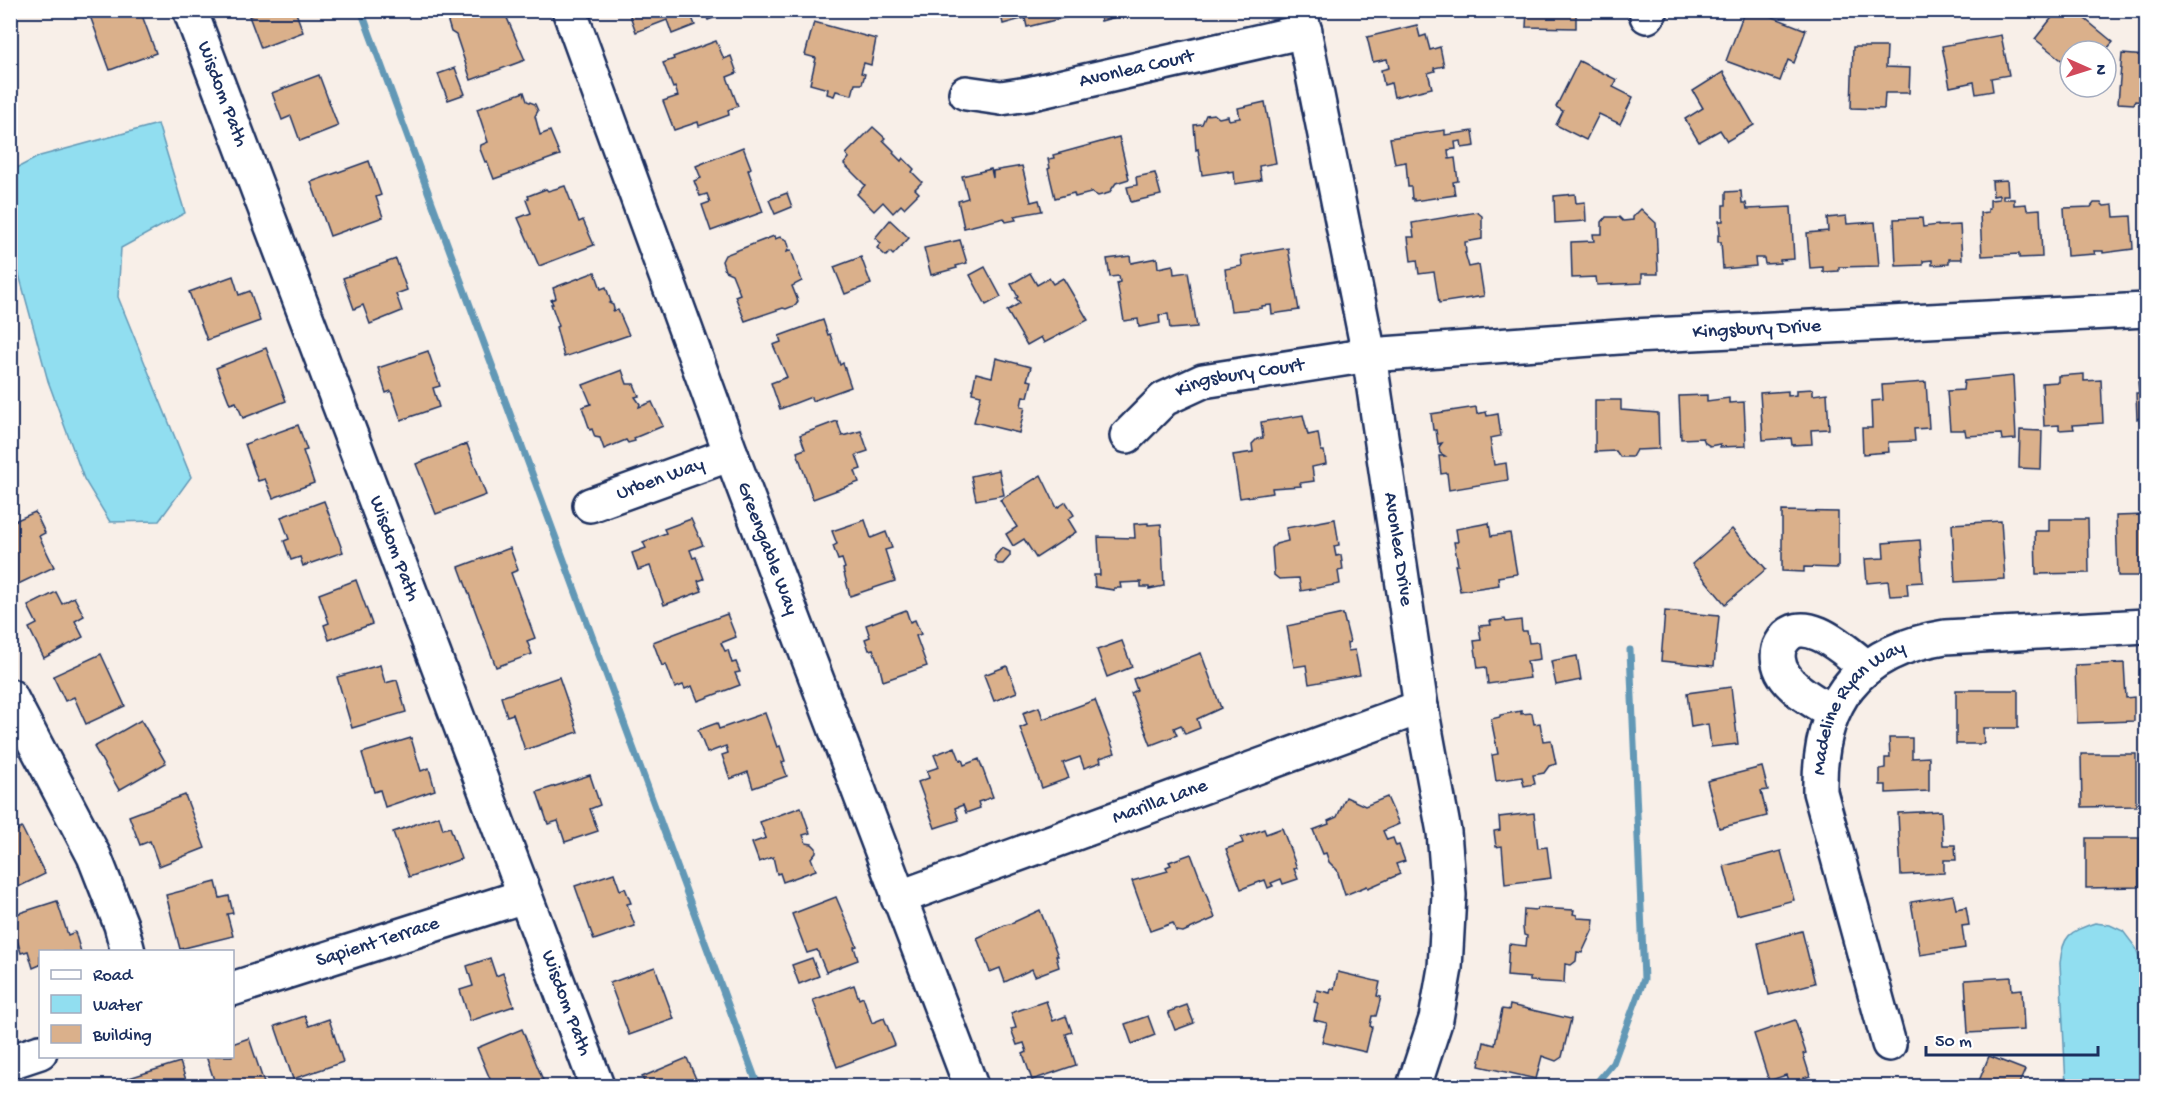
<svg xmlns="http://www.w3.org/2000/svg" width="2157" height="1097" viewBox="0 0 2157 1097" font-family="'Gochi Hand',sans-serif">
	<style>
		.water { fill: #91def0; stroke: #6298b6; stroke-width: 1.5 }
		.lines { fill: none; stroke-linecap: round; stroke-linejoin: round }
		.stream { stroke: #6298b6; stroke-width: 7 }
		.building { fill: #dab08b; stroke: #1b2f5e; stroke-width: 1.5 }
		.minor-casing { stroke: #1b2f5e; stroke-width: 38 }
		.minor { stroke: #fff; stroke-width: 33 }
		.labels { text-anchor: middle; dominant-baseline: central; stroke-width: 5; stroke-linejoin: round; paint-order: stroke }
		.street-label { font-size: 20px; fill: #1b2f5e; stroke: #fff }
	</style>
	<rect width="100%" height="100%" fill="#f8efe8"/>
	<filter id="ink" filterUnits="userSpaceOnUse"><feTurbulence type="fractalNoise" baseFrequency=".0167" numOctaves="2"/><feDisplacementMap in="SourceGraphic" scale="12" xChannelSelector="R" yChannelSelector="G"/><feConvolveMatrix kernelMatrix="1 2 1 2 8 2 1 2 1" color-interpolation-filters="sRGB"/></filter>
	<g filter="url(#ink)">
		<!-- water -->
		<g class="water">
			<path d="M158,124L185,213L121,248L118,297L191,477L159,521L110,522L84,479L48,381L11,245V176L13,170L40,156Z"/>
			<path d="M2095,923L2110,925L2123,931L2136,948L2146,976V1086H2066L2060,963C2063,935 2069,932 2095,923Z"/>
		</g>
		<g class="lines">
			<!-- stream -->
			<g class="stream">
				<path d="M361,10L758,1086"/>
				<path d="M1594,1086L1613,1063L1644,979L1630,650"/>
			</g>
		</g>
		<!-- building -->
		<g class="building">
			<path d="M106,10H140L156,53L110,70L90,16Z"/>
			<path d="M251,10H295L303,32L261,48L249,16L253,15Z"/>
			<path d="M460,10H496L497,13L504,11L525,60L471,80L456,35L451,32L448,22L450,16Z"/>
			<path d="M628,10H689L695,25L672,34L667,20L636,32Z"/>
			<path d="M704,10H726L727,13L708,20Z"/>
			<path d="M1000,10H1069L1071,16L1027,27L1025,18L1003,24Z"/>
			<path d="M1099,10H1126L1127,14L1101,21Z"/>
			<path d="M1527,10H1576V28L1526,27Z"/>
			<path d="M1745,10H1755L1806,30L1794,63L1788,60L1780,81L1726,61Z"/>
			<path d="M2058,10H2074L2113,42L2105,51H2070V67L2035,39Z"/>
			<path d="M814,22L876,39L871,65L864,63L861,73L865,74L862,84H855L852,95L836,91L834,96L827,94L828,89L810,84L816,58L805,55Z"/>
			<path d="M1417,25L1420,37L1426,35L1430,50L1440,47L1444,66L1434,68L1435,71L1428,73L1432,88L1394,97L1391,83L1384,85L1381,70L1389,68L1387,59L1373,62L1367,37Z"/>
			<path d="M2001,35L2009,75L1991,78L1993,91L1976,94L1974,82L1950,87L1942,46Z"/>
			<path d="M716,41L724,59L731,56L737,73L727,77L738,106L728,110L729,115L699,126L698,122L674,130L663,101L678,96L675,87L673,88L663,63L674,59L673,57Z"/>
			<path d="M1853,47H1887L1886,67L1910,68L1909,93H1885L1884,109L1851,108Z"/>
			<path d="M2122,54L2146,56V102L2135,101L2134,104L2118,103Z"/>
			<path d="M1579,61L1617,80L1613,87L1633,97L1620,124L1599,114L1586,140L1556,125L1563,111L1556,107Z"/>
			<path d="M455,68L465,94L448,100L438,74Z"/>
			<path d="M1723,72L1754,125L1727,141L1720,130L1699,142L1685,119L1703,108L1693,91Z"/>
			<path d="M319,75L338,126L300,141L291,116L282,120L272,93Z"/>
			<path d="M524,92L527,101L535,104L538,111L535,116L540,135L550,131L560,155L494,179L487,161L485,162L480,149L481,145L488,142L477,109Z"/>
			<path d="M1265,102L1276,163L1259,166L1261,180L1235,184L1234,171L1228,172V171L1202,175L1198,149L1196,150L1194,125L1202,124L1206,115L1214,114L1219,118L1228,116L1229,120L1240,118L1238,108Z"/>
			<path d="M873,127L885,138L883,140L894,151L893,153L901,161L903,158L914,169L912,172L922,182L915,189L919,193L904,208L901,205L893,213L883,202L874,211L857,194L865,185L844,164L849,158L846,154Z"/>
			<path d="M1445,130V135L1473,131L1475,146L1462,148L1461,141L1455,142L1456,149L1448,150L1449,159L1455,158L1458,181L1453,182L1455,195L1414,201V199H1412L1411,187H1408L1406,162L1395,164L1390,138Z"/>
			<path d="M1119,137L1129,179L1116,183L1109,193L1098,196L1091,192V193L1075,197L1074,193L1055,198L1048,169L1050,168L1048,159L1054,158L1053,155Z"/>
			<path d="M743,147L751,168L748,170L763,212L711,231L702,205L710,202L707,194L700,196L694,181L701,178L696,166Z"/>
			<path d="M369,161L381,195L376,197L383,217L330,236L311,182Z"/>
			<path d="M1022,166L1031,202L1039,200L1042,211L1014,216L1016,220L1006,222L1004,218L964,228L958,201L968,198L962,176L991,169L993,178V171Z"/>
			<path d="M1155,173L1161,195L1131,202L1127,187L1137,185L1136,177Z"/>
			<path d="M2007,180L2008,195H2003V199H2014V205L2026,204L2027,210L2040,209L2042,257L2019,258V254L1982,256L1980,213L1988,212V209H1990V200L1999,199V195L1993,196L1992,181Z"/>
			<path d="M565,186L579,222L583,220L594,245L539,266L518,218L531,213L526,200L529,198L528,196L546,189L548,191Z"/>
			<path d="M1741,191L1742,203H1746L1747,209L1791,207L1794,259L1780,260V263L1765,264L1764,258H1755L1756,266L1723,269L1721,242H1718V235H1720L1719,221H1723V205H1726V192Z"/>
			<path d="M787,193L792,207L775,214L769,200Z"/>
			<path d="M1575,194L1576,203L1585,202L1586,221L1555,223L1554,196Z"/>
			<path d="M2094,203H2101L2104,206L2113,205L2114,217L2131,216L2133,249L2103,253V251H2094L2095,254L2067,256L2064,208L2091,207Z"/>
			<path d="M1641,209L1656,223L1658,274H1642V283L1597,285L1596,277L1572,278L1571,242L1594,241L1593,234H1602V222L1606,217H1619L1623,221L1633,220V217Z"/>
			<path d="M1477,212L1482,216V239L1465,242L1466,253H1465L1469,267L1479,265L1484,296L1439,303L1434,272L1419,274L1417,260L1411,261L1408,237H1414L1412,223Z"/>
			<path d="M1846,216L1847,224L1875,222L1879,266L1839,267V271L1823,272V267L1810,268L1807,233L1828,231L1827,218Z"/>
			<path d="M1922,218L1923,227L1938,225V226L1960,225L1962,259H1949V264L1932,265V260L1923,261V265L1896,266L1894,219Z"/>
			<path d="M890,220L909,238L893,255L890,252L886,256L877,248L881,243L875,238Z"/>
			<path d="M774,236L775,239L780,237L787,240L789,247L787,252L791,250L802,281L792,286L798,301L796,305L786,309L783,308L745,321L735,296L740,294L732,274L725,271L722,261L725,255Z"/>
			<path d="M960,240L967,263L956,266L957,268L931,275L924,248Z"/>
			<path d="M1288,248L1299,310L1272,314L1271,305L1262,306V308L1231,311L1225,269L1242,266L1241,256Z"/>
			<path d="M1130,256L1131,263L1157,258L1158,268L1173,265L1174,274L1188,272L1197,327L1170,329L1168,314L1159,315L1160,323L1139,327L1138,319L1124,321L1117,283L1120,282L1119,276L1110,277L1107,259Z"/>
			<path d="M861,257L871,284L845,294L834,267Z"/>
			<path d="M396,259L407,290L396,294L402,311L370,324L363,305L354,309L343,278Z"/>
			<path d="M985,267L1001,297L986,305L970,275Z"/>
			<path d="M595,272L601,289L606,287L611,302L609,303L613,305L614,309L613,311L618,310L629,335L564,357L556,327L559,326L551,304H553L551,300L556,298L553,288Z"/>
			<path d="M1030,273L1037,285L1049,278L1053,284L1063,278L1088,320L1044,343L1041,337L1027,345L1007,311L1020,303L1016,298L1018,297L1011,284Z"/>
			<path d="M233,276L239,295L250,291L260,321L207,340L189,292Z"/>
			<path d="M823,320L828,335L830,334L840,365L843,363L851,387L812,401L811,397L780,409L771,383L787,377L773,345L781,342L779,336Z"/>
			<path d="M266,348L286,401L243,418L236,402L230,404L216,368Z"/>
			<path d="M428,351L440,386L433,388L439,407L401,420L391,391L386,393L378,368Z"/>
			<path d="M996,358L1031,367L1027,380L1032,381L1028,397L1023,396L1021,406L1025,407L1019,433L974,422L981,395L972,393L976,373L992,377Z"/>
			<path d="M622,370L627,384H634L639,396L635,397L640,404L639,407L652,402L663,426L634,438L635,441L628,443L626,440L604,449L600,438L595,437L592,429L590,430L582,407L591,404L583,385Z"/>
			<path d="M2084,374V381L2101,380L2103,423L2073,425L2074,429L2059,430V425L2044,426L2042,383L2058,382V376Z"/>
			<path d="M2013,376L2016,439L2002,440L2001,434L1966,436L1965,430H1950L1947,391L1963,390L1964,381Z"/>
			<path d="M2146,381V421L2140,422V418L2137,419L2136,393H2139L2138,382Z"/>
			<path d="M1926,382L1929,428L1914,429L1915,441L1888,442L1889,452L1863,454L1862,428H1872L1871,401L1883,400L1882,385Z"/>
			<path d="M1813,389V395L1827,393L1829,429L1811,430L1812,444L1792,445L1791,438L1763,440L1760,393L1788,391V396L1796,395V390Z"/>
			<path d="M1707,395V401L1729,398V403L1744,402L1746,446L1720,447V444L1710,446L1705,443L1703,438L1681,439L1679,396Z"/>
			<path d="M1595,400H1621V410L1658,413L1659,449L1636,450L1632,457H1620L1616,451L1595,452Z"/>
			<path d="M1476,407L1477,414L1486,412L1487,416L1498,414L1501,436L1490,438L1494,465L1506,463L1508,480L1449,490L1447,473L1441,474L1439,456H1445L1440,453L1439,447L1442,443L1438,444L1436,430H1433L1431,414Z"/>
			<path d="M1303,415L1308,435L1318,433L1321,451H1324L1326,464L1312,467L1314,481L1300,483L1301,486L1272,488L1273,493L1240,498L1233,455L1253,452L1252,444L1257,439L1263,438L1261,422Z"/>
			<path d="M837,421L842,436L861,431L868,451L856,455L861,469L855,471L859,482L813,499L797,452L805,449L800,435Z"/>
			<path d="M298,425L307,450L303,451L314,483L273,498L265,479L258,481L245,444Z"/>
			<path d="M2020,430L2042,431L2041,469L2019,468Z"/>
			<path d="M467,444L486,495L436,514L416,464Z"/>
			<path d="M999,470L1004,495L976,500L971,476Z"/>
			<path d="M1041,475L1057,508L1066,502L1074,515L1068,519L1076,532L1036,558L1024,539L1013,546L1006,534L1017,527L1000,500Z"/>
			<path d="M324,501L343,552L303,566L300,557L291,560L284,541L289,539L281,517Z"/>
			<path d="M1782,511L1838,512V568L1804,567V572L1782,571Z"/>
			<path d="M35,512L45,533L39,536L54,567L12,587L10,583V523Z"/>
			<path d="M2146,515V576H2118L2116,516Z"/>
			<path d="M691,519L703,545L690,550L693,558L696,557L704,579L698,581L702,591L664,605L650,566L638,570L632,553L646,548L643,542L666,533L664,529Z"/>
			<path d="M1335,519L1339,545L1334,546L1336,556L1341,555L1343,570L1338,571L1340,584L1301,591L1299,578L1279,579L1274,575L1272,548L1276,544L1288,541L1286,528Z"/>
			<path d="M2049,519H2088L2089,573L2036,574L2035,531H2049Z"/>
			<path d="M865,520L871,538L886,532L892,548L885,550L895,581L850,596L843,569L845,568L842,559L838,560L833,546L837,544L832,531Z"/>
			<path d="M2001,521L2005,579L1955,582L1952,524Z"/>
			<path d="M1148,523V525L1161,524L1164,586L1149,589V587H1141V582L1120,583L1121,588H1114V590L1095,587L1094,575H1100L1098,537L1135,538L1134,524Z"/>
			<path d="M1489,523L1491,536L1510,533L1517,574L1498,577L1499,585L1460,591L1455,565H1458L1454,542H1458L1456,529Z"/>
			<path d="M1732,529L1766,569L1725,604L1692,564Z"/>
			<path d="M1920,540L1923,582L1907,583L1908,595L1890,596L1888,581L1867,583L1865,559L1884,558L1883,543Z"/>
			<path d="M510,548L518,570L511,573L535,638L527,641L532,654L496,667L459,567Z"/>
			<path d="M1002,548L1010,552V556L1003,564H998L995,561V556Z"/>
			<path d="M356,580L372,624L329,640L324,625L329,623L319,594Z"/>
			<path d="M56,592L62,604L74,597L84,616L75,621L83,637L44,658L29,628L37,624L28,606Z"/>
			<path d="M906,610L910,622L915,620L921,634L916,636L927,666L883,681L878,660H877L873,649L869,650L865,639L870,637L866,625Z"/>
			<path d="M1665,611L1719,616L1714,666L1661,661Z"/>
			<path d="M727,614L736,637L721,643L725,651L728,650L732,663L736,662L740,672L735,673L740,685L698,701L692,686L685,689L683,685L675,688L666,664L662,666L653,642Z"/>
			<path d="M1343,614L1350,642L1347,643L1348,651L1355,650L1360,675L1309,684L1306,665L1294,667L1287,626Z"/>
			<path d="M1505,619L1506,622L1521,620L1522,631H1527L1529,643L1538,642L1540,659L1527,661L1530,678L1488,684L1486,667L1478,668L1474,641L1481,640L1479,626L1491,625L1490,621Z"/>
			<path d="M1122,641L1132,667L1107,677L1097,650Z"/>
			<path d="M1201,653L1221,708L1197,719L1200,728L1185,734L1181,725L1174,728L1177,735L1151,745L1131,693L1137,690L1133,679Z"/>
			<path d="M101,654L125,706L86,724L74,697L65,701L53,676Z"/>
			<path d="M1577,656L1581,680L1556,685L1551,661Z"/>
			<path d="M2124,663L2126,698L2134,697V721L2077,723L2075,665Z"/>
			<path d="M380,665L385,683L397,680L406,712L352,728L337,677Z"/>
			<path d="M1007,666L1017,692L994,701L984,675Z"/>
			<path d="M559,677L578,732L525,750L513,714L507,716L501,697Z"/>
			<path d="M1731,687L1738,744L1711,747L1708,724L1691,727L1687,693Z"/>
			<path d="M1956,690H2018V728H1983L1984,744H1956Z"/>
			<path d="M1095,700L1115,753L1100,758L1101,762L1084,768L1080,757L1063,763L1069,778L1042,788L1020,728L1027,725L1023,713L1039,707L1043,719Z"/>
			<path d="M1521,711V714L1532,713L1534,724L1540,723L1543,741L1551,740L1556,764L1549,766L1544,773L1533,775L1535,784L1524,786L1522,777L1496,781L1492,755L1498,754L1491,719L1500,717V715Z"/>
			<path d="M765,713L777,747L780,746L785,761L782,762L787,776L753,788L748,772L730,779L722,755L728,753L726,746L707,753L698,730L717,723L719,729Z"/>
			<path d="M141,720L166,763L119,790L94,747Z"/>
			<path d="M411,738L421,771L429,768L435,790L385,807L380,790L374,792L362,753Z"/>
			<path d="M1889,738H1912V758L1929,757V791L1886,793V785H1880V769L1885,768V758H1890Z"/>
			<path d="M955,747L960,760L962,759L964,765L979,759L993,797L978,802L980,808L966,813L963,805L955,808L959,820L935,828L918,782L929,778L927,771L939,767L934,755Z"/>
			<path d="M2081,754H2136V806L2082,807Z"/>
			<path d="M1762,767L1768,790L1761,791L1767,816L1719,828L1707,781Z"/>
			<path d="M590,775L600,805L590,809L598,831L565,842L558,821L548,824L537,792Z"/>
			<path d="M185,795L205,848L159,866L150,841L140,845L129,816Z"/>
			<path d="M1346,797L1365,806L1387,797L1399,824L1383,831L1387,840L1393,838L1396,846L1399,845L1405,861L1396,864L1400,874L1368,888L1367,886L1345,895L1337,870L1329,862L1326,853L1323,854L1313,830L1329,824L1328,821L1337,817Z"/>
			<path d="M801,807L810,833L803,835L806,843L812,844L816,848V852L811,858L816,870L783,882L780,873L777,874L773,857L759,862L752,843L766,838L760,822Z"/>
			<path d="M1941,811L1943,845H1955L1956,860H1944V873L1901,875L1898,813Z"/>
			<path d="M1534,813L1538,848L1547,847L1551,878L1505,884L1502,846L1496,847L1494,831L1500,830L1499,817Z"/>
			<path d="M439,816L443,829L450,827L461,859L409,877L393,832Z"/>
			<path d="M22,828L45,874L10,891V834Z"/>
			<path d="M1282,828L1297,868L1294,869L1298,879L1283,884L1281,879L1271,883L1273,886L1268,888L1265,880L1241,889L1226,849L1243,843L1241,838L1264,829L1266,834Z"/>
			<path d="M2086,838H2139V887L2086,888Z"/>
			<path d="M1781,851L1794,900L1737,915L1724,866Z"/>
			<path d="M1191,854L1215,918L1183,932L1176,931L1173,923L1150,931L1132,881L1168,871L1166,867L1171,865L1169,862Z"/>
			<path d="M614,873L620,890L625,888L631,903L627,904L635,926L594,940L575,886Z"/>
			<path d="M216,882L220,898L229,896L233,913L227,914L233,936L180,949L166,895Z"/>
			<path d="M1953,895L1956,909L1966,907L1969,925L1962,926L1965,948L1920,955L1911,902Z"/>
			<path d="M836,897L857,946L854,947L858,960L826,972L817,950L807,953L792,914Z"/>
			<path d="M57,901L68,935L75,932L81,952H40V965L33,968L28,951L21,953L10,916Z"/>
			<path d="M1537,908L1574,910L1573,914L1577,915V918L1594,919L1593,929L1582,953L1577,952L1576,961L1571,965L1565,964L1564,983L1530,981V978L1507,976L1509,944L1526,946L1527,936L1524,935L1523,928L1524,909L1536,910Z"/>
			<path d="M1040,910L1058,956H1056L1059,967L1035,976L1032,969L1005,982L1000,968L990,972L977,938L1005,925L1014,923V922Z"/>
			<path d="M1802,931L1815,983L1769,995L1758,943Z"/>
			<path d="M490,958L496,976L503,973L514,1006L470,1021L460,990L473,986L467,966Z"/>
			<path d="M812,958L819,976L799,984L792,965Z"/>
			<path d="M655,967L674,1019L629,1035L610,983Z"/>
			<path d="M1338,972L1380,982L1377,996L1381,997L1376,1016H1372L1370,1026L1372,1027L1366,1052L1322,1042L1327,1023L1314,1020L1318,1003L1314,1002L1317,990L1330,993L1331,988L1334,989Z"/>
			<path d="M2011,977L2012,990L2022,989L2024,1030L1968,1033L1965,980Z"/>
			<path d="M854,985L859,999L863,997L872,1023L884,1018L895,1045L837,1067L813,1000Z"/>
			<path d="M1046,1001L1053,1021L1066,1016L1072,1032L1066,1034L1076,1065L1032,1080L1023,1054L1027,1052L1024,1043L1017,1045L1011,1029L1016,1028L1011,1013Z"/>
			<path d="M1187,1005L1194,1023L1175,1030L1168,1012Z"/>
			<path d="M1510,1005L1571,1019L1562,1057L1556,1061L1542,1056L1536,1079L1479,1066L1484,1042L1495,1045L1502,1009L1509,1010Z"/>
			<path d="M305,1016L309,1026L329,1019L343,1062L293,1079L275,1026Z"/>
			<path d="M1148,1016L1155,1035L1132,1044L1125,1024Z"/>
			<path d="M1795,1020L1806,1053L1803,1054L1810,1076L1789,1083L1786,1075L1769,1081L1754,1034Z"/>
			<path d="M522,1029L545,1085L540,1086H493L477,1048Z"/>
			<path d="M249,1038L265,1086H216L206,1056H232V1044Z"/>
			<path d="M1989,1056L2025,1070L2018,1086H1977Z"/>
			<path d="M687,1058L699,1086H646L642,1077Z"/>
			<path d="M180,1062L188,1086H131L129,1078Z"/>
		</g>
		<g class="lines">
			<defs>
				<g id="minor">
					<path id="s1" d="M190,10L597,1086"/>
					<path id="s2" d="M569,10L731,454L971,1086"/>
					<path id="s3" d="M1300,10L1369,355L1421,707L1444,832L1449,895L1445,968L1436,1019L1414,1086"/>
					<path d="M1647,16L1651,10"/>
					<path id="s4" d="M966,93L1001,98L1028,94L1305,31"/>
					<path id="s5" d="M1127,436L1164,399L1203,381L1369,355L1633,336L2146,310"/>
					<path id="s6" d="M590,505L731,454"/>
					<path d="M10,696L94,856L121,925L128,952"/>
					<path d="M1831,712C1816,702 1794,691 1784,675C1778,666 1776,653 1781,644C1801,607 1848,653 1867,668"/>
					<path id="s7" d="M898,898L1421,707"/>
					<path id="s8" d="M232,989L524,896"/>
					<path id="s9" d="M1889,1044L1820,792C1818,703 1856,651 1945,637L2146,626"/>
					<path d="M10,1062L40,1052"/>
				</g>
			</defs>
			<!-- minor casing -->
			<use href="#minor" class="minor-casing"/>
			<!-- minor -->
			<use href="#minor" class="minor"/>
		</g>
	</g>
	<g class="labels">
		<!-- street labels -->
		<g class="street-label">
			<text stroke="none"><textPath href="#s4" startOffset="174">Avonlea Court</textPath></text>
			<text stroke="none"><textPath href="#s1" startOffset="90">Wisdom Path</textPath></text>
			<text stroke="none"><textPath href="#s5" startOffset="652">Kingsbury Drive</textPath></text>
			<text stroke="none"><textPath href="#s5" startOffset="132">Kingsbury Court</textPath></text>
			<text stroke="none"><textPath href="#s6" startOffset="75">Urben Way</textPath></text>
			<text stroke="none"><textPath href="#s3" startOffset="548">Avonlea Drive</textPath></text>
			<text stroke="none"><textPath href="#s1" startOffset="576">Wisdom Path</textPath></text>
			<text stroke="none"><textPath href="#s2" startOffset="574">Greengable Way</textPath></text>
			<text stroke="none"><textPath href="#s9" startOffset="360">Madeline Ryan Way</textPath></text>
			<text stroke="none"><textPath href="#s7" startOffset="279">Marilla Lane</textPath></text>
			<text stroke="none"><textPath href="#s8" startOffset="153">Sapient Terrace</textPath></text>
			<text stroke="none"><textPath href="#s1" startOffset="1062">Wisdom Path</textPath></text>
		</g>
	</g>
	<!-- margin -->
	<rect width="2157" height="1097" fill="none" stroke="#fff" stroke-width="36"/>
	<rect x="18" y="18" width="2121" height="1061" fill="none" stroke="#1b2f5e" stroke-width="2" filter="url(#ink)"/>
	<!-- legend -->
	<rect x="39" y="950" width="195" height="108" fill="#ffffff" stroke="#a4acbf" stroke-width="1.5"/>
	<rect x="51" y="970" width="30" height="9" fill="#ffffff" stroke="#a4acbf" stroke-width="1.5"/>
	<text x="93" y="980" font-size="18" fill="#1b2f5e">Road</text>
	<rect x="51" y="995" width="30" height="18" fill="#91def0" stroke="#a4acbf" stroke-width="1.5"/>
	<text x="93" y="1010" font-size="18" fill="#1b2f5e">Water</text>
	<rect x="51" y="1025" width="30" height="18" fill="#dab08b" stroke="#a4acbf" stroke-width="1.5"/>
	<text x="93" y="1040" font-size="18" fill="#1b2f5e">Building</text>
	<!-- north arrow -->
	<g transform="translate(2088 69) rotate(93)"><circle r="28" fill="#ffffff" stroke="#a4acbf" stroke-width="1.5"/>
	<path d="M0-4.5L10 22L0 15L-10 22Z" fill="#d1495b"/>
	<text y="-9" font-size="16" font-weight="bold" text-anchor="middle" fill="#1b2f5e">N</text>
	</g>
	<!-- scale -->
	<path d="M1926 1046v9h172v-9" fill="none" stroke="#1b2f5e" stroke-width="3"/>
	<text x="1935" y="1046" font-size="18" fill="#1b2f5e" stroke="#ffffff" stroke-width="4.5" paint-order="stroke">50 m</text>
</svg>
